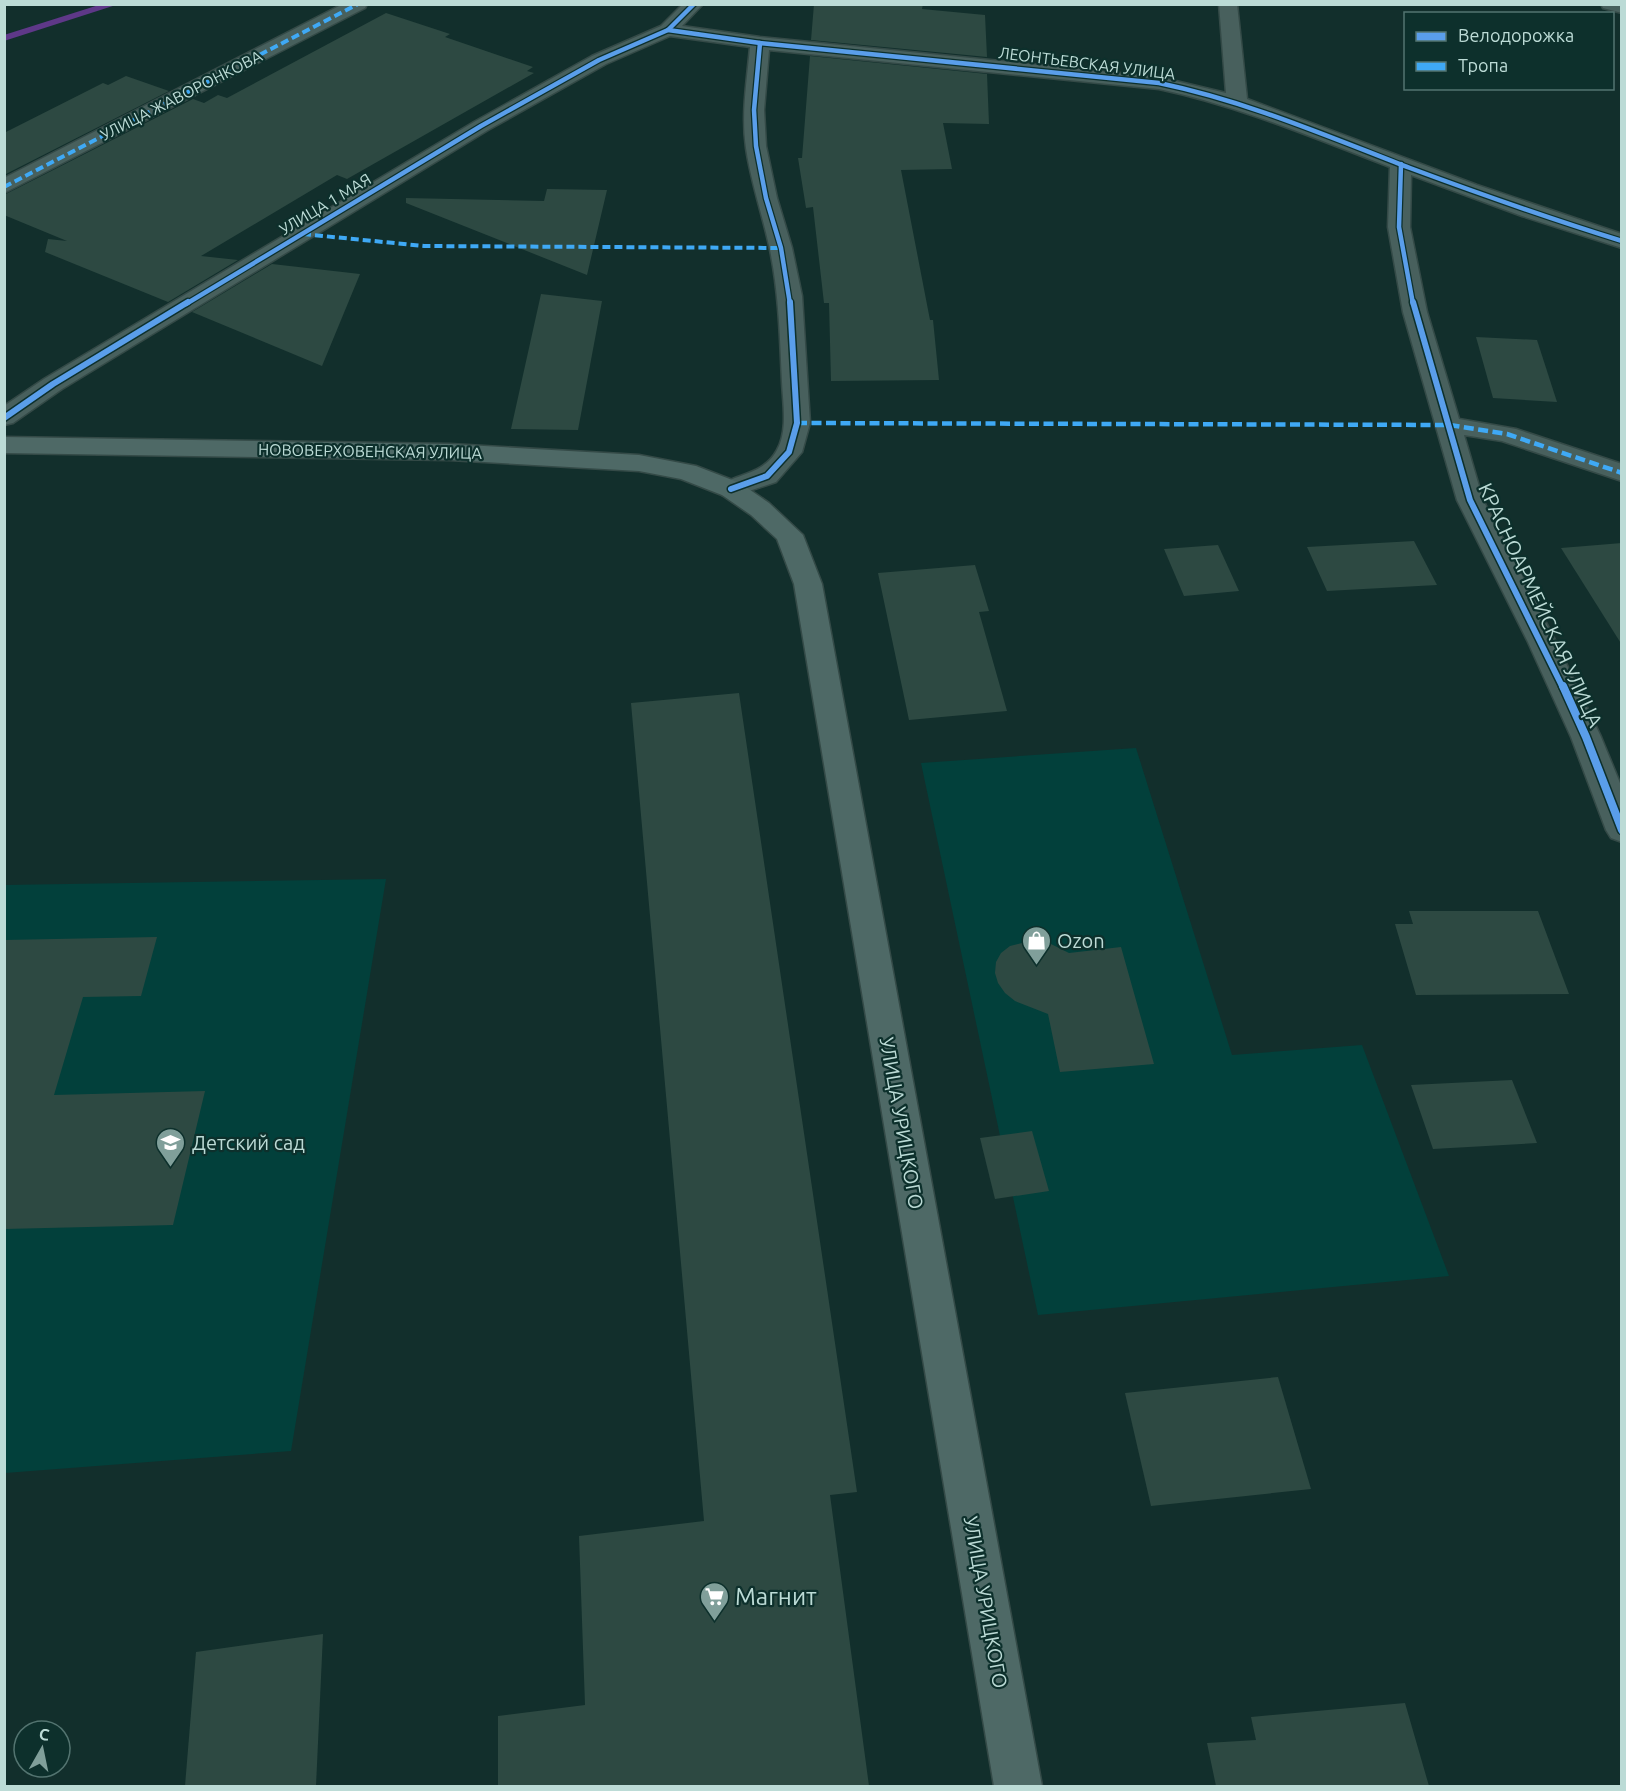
<svg xmlns="http://www.w3.org/2000/svg" width="1626" height="1791" viewBox="0 0 1626 1791" font-family="Ubuntu,sans-serif">
	<style>
		.built { fill: #02403b }
		.lines { fill: none; stroke-linecap: round; stroke-linejoin: round }
		.stream { fill: #5e3888; fill-rule: evenodd }
		.building { fill: #2d4942 }
		.minor-casing { stroke: #344a47; stroke-width: 3 }
		.major-casing { stroke: #344a47; stroke-width: 3 }
		.minor { fill: #48605d; fill-rule: evenodd }
		.major { fill: #4e6966; fill-rule: evenodd }
		.quiet-far1 { stroke: #3fa9f5; stroke-width: 4; stroke-dasharray: 8 4; stroke-linecap: butt }
		.quiet { stroke: #3fa9f5; stroke-width: 4.5; stroke-dasharray: 10 4.5; stroke-linecap: butt }
		.cycleway-far2-casing { stroke: #0d302c; stroke-width: 7 }
		.cycleway-far1-casing { stroke: #0d302c; stroke-width: 9 }
		.cycleway-casing { stroke: #0d302c; stroke-width: 11 }
		.cycleway-far2 { stroke: #5a9eea; stroke-width: 4.5 }
		.cycleway-far1 { stroke: #5a9eea; stroke-width: 6 }
		.cycleway { stroke: #5a9eea; stroke-width: 8 }
		.labels { text-anchor: middle; dominant-baseline: central; stroke-width: 4.5; stroke-linejoin: round; paint-order: stroke }
		.far-street-label { font-size: 16px; fill: #bcdbd6; stroke: #0d302c }
		.street-label { font-size: 20px; fill: #bcdbd6; stroke: #0d302c }
		.poi-label { font-size: 20px; fill: #bcdbd6; stroke: #0d302c; text-anchor: start }
		.near-poi-label { font-size: 24px; fill: #bcdbd6; stroke: #0d302c; text-anchor: start }
	</style>
	<rect width="100%" height="100%" fill="#122f2c"/>
	<!-- built -->
	<g class="built">
		<path d="M1136,748L1232,1055L1362,1045L1449,1276L1038,1315L921,763Z"/>
		<path d="M386,879L291,1451L5,1473V885Z"/>
	</g>
	<g class="lines">
		<!-- stream -->
		<path class="stream" d="M102,4H119L4,41V35Z"/>
	</g>
	<!-- building -->
	<g class="building">
		<path d="M814,4H923L922,9L985,15L987,57L811,40Z"/>
		<path d="M386,13L450,34L445,37L533,67L527,71L534,73L347,179L337,175L201,256L238,260L168,302L45,252L48,239L67,241L4,215V195L193,99L204,103L218,95L227,98Z"/>
		<path d="M810,56L987,74L989,124L943,123L952,169L901,170L930,320H933L939,380L831,381L829,303H824L813,207L806,208L798,158H802Z"/>
		<path d="M126,76L169,91L4,175V133L103,83L108,85Z"/>
		<path d="M547,189L607,190L587,275L406,203V198L544,201Z"/>
		<path d="M272,264L360,274L322,366L192,312Z"/>
		<path d="M541,294L602,301L578,430L511,429Z"/>
		<path d="M1476,337L1537,340L1557,402L1493,398Z"/>
		<path d="M1414,541L1437,585L1327,591L1307,547Z"/>
		<path d="M1622,543V645L1561,548Z"/>
		<path d="M1218,545L1239,591L1184,596L1164,549Z"/>
		<path d="M975,565L989,611L979,612L1007,711L909,720L878,573Z"/>
		<path d="M739,693L857,1492L830,1495L869,1786H498V1716L585,1705L579,1536L704,1521L631,703Z"/>
		<path d="M1409,911H1538L1569,994L1416,995L1395,924H1413Z"/>
		<path d="M157,937L141,996L83,997L54,1095L205,1091L173,1225L4,1229V940Z"/>
		<path d="M1034,940L1047,942L1069,953L1121,947L1154,1064L1060,1072L1048,1014L1015,1001L1005,993L998,983L995,973L996,962L1001,953L1010,946Z"/>
		<path d="M1512,1080L1537,1143L1433,1149L1411,1085Z"/>
		<path d="M1032,1131L1049,1191L995,1199L980,1138Z"/>
		<path d="M1278,1377L1311,1489L1151,1506L1125,1393Z"/>
		<path d="M323,1634L316,1786H185L196,1652Z"/>
		<path d="M1405,1703L1429,1786H1216L1207,1743L1256,1740L1251,1717Z"/>
	</g>
	<g class="lines">
		<defs>
			<g id="minor">
				<path d="M343,4H367L365,8L4,193V178Z"/>
				<path d="M683,4H703L682,26L760,37L1159,77L1226,93L1219,4H1237L1247,99L1477,185L1622,234V248L1522,216L1411,175L1410,227L1427,312L1459,419L1516,429L1622,464V481L1502,441L1464,435L1483,500L1555,640L1601,737L1622,788V842L1611,838L1606,830L1571,737L1527,640L1457,500L1403,312L1388,227L1390,167C1314,138 1239,106 1159,89L769,50L764,110L766,146L777,198L792,248L802,296L810,423L802,452L776,482L731,497L722,495L718,489C729,473 762,478 777,450C788,430 783,404 782,382C780,338 779,294 770,250C763,216 751,183 746,148C741,114 747,81 750,47L670,36L606,64L488,130L62,389L13,423L4,425V406L44,379L474,122L592,56L661,26Z"/>
				<path d="M1601,4H1622V13L1603,8Z"/>
			</g>
			<path id="major" d="M4,437L450,444L639,455L696,466L740,483L769,503L803,535L822,584L1042,1786H994L794,584L777,539L751,515L722,495L681,479L639,471L450,460L4,453Z"/>
		</defs>
		<!-- minor casing -->
		<use href="#minor" class="minor-casing"/>
		<!-- major casing -->
		<use href="#major" class="major-casing"/>
		<!-- minor -->
		<use href="#minor" class="minor"/>
		<!-- major -->
		<use href="#major" class="major"/>
		<!-- quiet-far1 -->
		<g class="quiet-far1">
			<path d="M4,187L358,4"/>
			<path d="M303,234L424,246L781,248"/>
		</g>
		<!-- quiet -->
		<path class="quiet" d="M797,423L1450,425L1507,434L1622,473"/>
		<defs>
			<g id="cycleway-far2">
				<path d="M668,30L760,43L1159,83C1246,101 1327,136 1410,168C1480,194 1551,219 1622,241"/>
				<path d="M760,43L754,110L756,146L766,198L781,248L790,304"/>
				<path d="M1401,164L1399,227L1413,304"/>
				<path d="M186,304L481,126L599,60L668,30L694,4"/>
			</g>
			<g id="cycleway-far1">
				<path d="M1413,302L1470,500L1563,688"/>
				<path d="M4,418L53,384L188,302"/>
				<path d="M731,489L767,476L789,452L797,423L790,302"/>
			</g>
			<path id="cycleway" d="M1563,686L1586,737L1622,830"/>
		</defs>
		<!-- cycleway-far2 casing -->
		<use href="#cycleway-far2" class="cycleway-far2-casing"/>
		<!-- cycleway-far1 casing -->
		<use href="#cycleway-far1" class="cycleway-far1-casing"/>
		<!-- cycleway casing -->
		<use href="#cycleway" class="cycleway-casing"/>
		<!-- cycleway-far2 -->
		<use href="#cycleway-far2" class="cycleway-far2"/>
		<!-- cycleway-far1 -->
		<use href="#cycleway-far1" class="cycleway-far1"/>
		<!-- cycleway -->
		<use href="#cycleway" class="cycleway"/>
	</g>
	<!-- icons -->
	<defs>
		<symbol id="shop-pin" viewBox="-11 -11 22 30"><path d="M0 17L-7.5 6A9.5 9.5 0 1 1 7.5 6Z" fill="#809f9a" stroke="#0d302c"/><path d="M-5-2.5h2.3a2.7 3.5 0 0 1 5.4 0H5L5.5 6h-11ZM-1.5-2.5h3a1.5 2.3 0 0 0-3 0Z" fill="#fff"/></symbol>
		<symbol id="school-pin" viewBox="-11 -11 22 30"><path d="M0 17L-7.5 6A9.5 9.5 0 1 1 7.5 6Z" fill="#809f9a" stroke="#0d302c"/><path d="M0-5L7-2L0 1L-7-2ZM-4 1L0 2.5L4 1V4Q0 6-4 4Z" fill="#fff"/></symbol>
		<symbol id="supermarket-pin" viewBox="-11 -11 22 30"><path d="M0 17L-7.5 6A9.5 9.5 0 1 1 7.5 6Z" fill="#809f9a" stroke="#0d302c"/><path d="M-6-5.5h2.5l.6 2H6L4.5 2H-2.5L-4.4-4H-6ZM-1.5 3.2a1.3 1.3 0 1 0 .1 0ZM3 3.2a1.3 1.3 0 1 0 .1 0Z" fill="#fff"/></symbol>
	</defs>
	<g fill-rule="evenodd">
		<use href="#shop-pin" x="1020" y="924" width="33" height="45"/>
		<use href="#school-pin" x="154" y="1126" width="33" height="45"/>
		<use href="#supermarket-pin" x="698" y="1580" width="33" height="45"/>
	</g>
	<g class="labels">
		<!-- far-street labels -->
		<g class="far-street-label">
			<text transform="translate(1087 63) rotate(7)">ЛЕОНТЬЕВСКАЯ УЛИЦА</text>
			<text transform="translate(181 95) rotate(-27)">УЛИЦА ЖАВОРОНКОВА</text>
			<text transform="translate(325 204) rotate(-31)">УЛИЦА 1 МАЯ</text>
			<text transform="translate(370 451) rotate(1)">НОВОВЕРХОВЕНСКАЯ УЛИЦА</text>
		</g>
		<!-- street labels -->
		<g class="street-label">
			<text transform="translate(1541 605) rotate(65)">КРАСНОАРМЕЙСКАЯ УЛИЦА</text>
			<text transform="translate(902 1123) rotate(80)">УЛИЦА УРИЦКОГО</text>
			<text transform="translate(986 1602) rotate(80)">УЛИЦА УРИЦКОГО</text>
		</g>
		<!-- poi labels -->
		<g class="poi-label">
			<text x="1057" y="940">Ozon</text>
			<text x="192" y="1142">Детский сад</text>
		</g>
		<!-- near-poi labels -->
		<g class="near-poi-label">
			<text x="735" y="1596">Магнит</text>
		</g>
	</g>
	<!-- border -->
	<rect width="1626" height="1791" fill="none" stroke="#bcdbd6" stroke-width="12"/>
	<!-- legend -->
	<rect x="1404" y="12" width="210" height="78" fill="#0d302c" stroke="#537470" stroke-width="1.5"/>
	<rect x="1416" y="32" width="30" height="9" fill="#5a9eea" stroke="#537470" stroke-width="1.5"/>
	<text x="1458" y="42" font-size="18" fill="#bcdbd6">Велодорожка</text>
	<rect x="1416" y="62" width="30" height="9" fill="#3fa9f5" stroke="#537470" stroke-width="1.5"/>
	<text x="1458" y="72" font-size="18" fill="#bcdbd6">Тропа</text>
	<!-- north arrow -->
	<g transform="translate(42 1749) rotate(9)"><circle r="28" fill="#0d302c" stroke="#537470" stroke-width="1.5"/>
	<path d="M0-4.5L10 22L0 15L-10 22Z" fill="#809f9a"/>
	<text y="-9" font-size="16" font-weight="bold" text-anchor="middle" fill="#bcdbd6">С</text>
	</g>
</svg>
